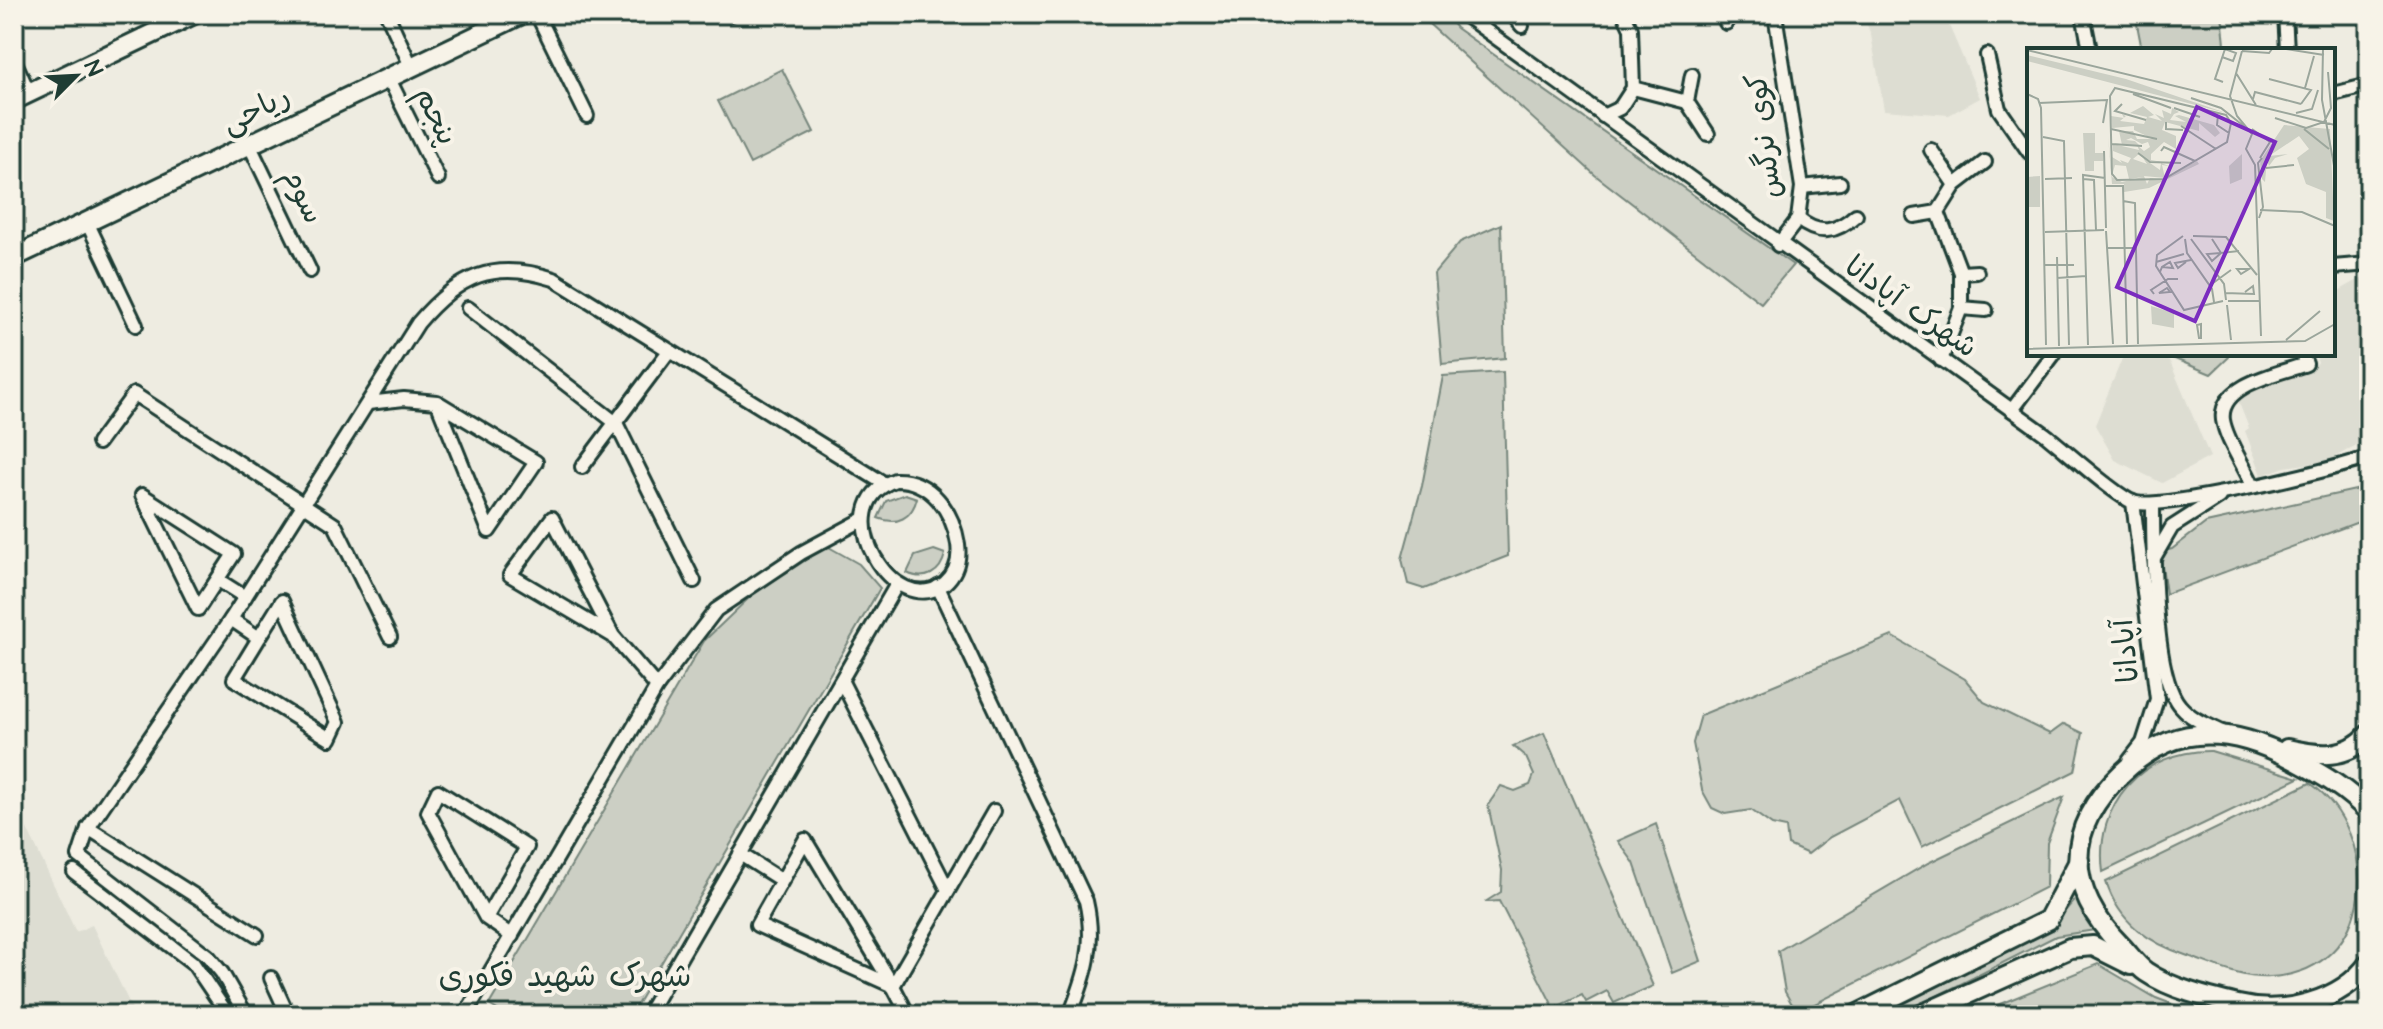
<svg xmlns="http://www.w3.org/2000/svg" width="2383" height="1029" viewBox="0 0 2383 1029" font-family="'Architects Daughter','Playpen Sans Arabic',sans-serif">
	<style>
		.built { fill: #ddddd2 }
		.green { fill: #cccfc4; stroke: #76867c; stroke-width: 2 }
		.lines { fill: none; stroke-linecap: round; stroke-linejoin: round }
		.street-casing { stroke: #1f3d34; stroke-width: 18 }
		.secondary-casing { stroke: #1f3d34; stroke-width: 24 }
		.street { stroke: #f7f3e8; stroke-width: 12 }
		.secondary { stroke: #f7f3e8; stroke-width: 18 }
		.labels { text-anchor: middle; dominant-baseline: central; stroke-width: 8; stroke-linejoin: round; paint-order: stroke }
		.street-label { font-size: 30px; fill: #1f3d34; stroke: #f7f3e8 }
		.neighbourhood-label { font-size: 32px; fill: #1f3d34; stroke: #f7f3e8 }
		.inset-road { fill: none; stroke: #9ba69c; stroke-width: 2 }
		.view { fill: #7b2cbf; fill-opacity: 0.15; stroke: #7b2cbf; stroke-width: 4 }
		.inset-edge { fill: none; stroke: #1f3d34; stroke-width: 4 }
	</style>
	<rect width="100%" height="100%" fill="#eeece1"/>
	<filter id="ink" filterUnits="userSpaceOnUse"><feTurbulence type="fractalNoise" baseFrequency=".0125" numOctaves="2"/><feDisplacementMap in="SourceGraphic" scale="16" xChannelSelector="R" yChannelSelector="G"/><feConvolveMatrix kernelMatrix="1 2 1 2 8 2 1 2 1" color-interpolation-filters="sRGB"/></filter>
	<g filter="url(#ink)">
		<!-- built -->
		<g class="built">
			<path d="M1863,14H1944L1980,98L1949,115L1884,110L1871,35Z"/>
			<path d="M2360,279H2369V438L2328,461L2285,467L2262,475L2245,431L2249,428L2237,398L2240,391L2318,363L2315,354H2333V294Z"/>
			<path d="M2124,354H2155L2170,362L2210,457L2162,483L2115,460L2095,425Z"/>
			<path d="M14,801L76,932L92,925L135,1015H14Z"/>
		</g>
		<!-- green -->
		<g class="green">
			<path d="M1418,14H1444L1456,28L1793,265L1761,303L1595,175Z"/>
			<path d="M2135,14H2222L2225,44L2229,50H2142Z"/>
			<path d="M782,69L814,132L750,164L718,101Z"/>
			<path d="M1501,224L1505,358L1442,364L1434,273L1460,242Z"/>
			<path d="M2163,354H2228L2229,357L2211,374Z"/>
			<path d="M1503,372L1508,556L1424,589L1408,584L1402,559L1422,486L1443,376Z"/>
			<path d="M2369,487V518L2166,594L2160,552L2172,549L2206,523Z"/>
			<path d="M905,494L917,498C912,518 897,526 878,518L886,501Z"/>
			<path d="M827,546L859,564L880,588L631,1015H506L489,1005L704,641L752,595Z"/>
			<path d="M934,550L945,554C941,573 925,582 907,573L915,556Z"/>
			<path d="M1892,636L1965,679L1984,702L2050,734L2064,724L2083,733L2075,771L1922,847L1900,800L1830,837L1808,854L1788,845L1786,828L1772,825L1751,810L1725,814L1712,808L1702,790L1693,743L1701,715Z"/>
			<path d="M1544,733L1653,986L1614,1003L1607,991L1586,1002L1582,995L1554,1008L1499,901L1485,902L1501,892L1502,870L1488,805L1501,786L1515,791L1530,785L1534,775L1526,757L1513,746Z"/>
			<path d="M2211,751L2299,778L2103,872C2094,804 2142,750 2211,751Z"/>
			<path d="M2310,783C2383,834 2378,972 2270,977C2242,979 2214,965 2188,956C2149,943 2119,923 2106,882Z"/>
			<path d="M2064,797L2047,843L2046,887L1797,1013L1785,992L1778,951L1928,863Z"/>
			<path d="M1656,824L1701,961L1672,973L1634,863L1618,841Z"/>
			<path d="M2077,897L2085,918L2095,930L2056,936L1899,1015H1873L2048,931Z"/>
			<path d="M2098,964L2156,998L2201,1015H1973Z"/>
		</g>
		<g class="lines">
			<defs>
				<g id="street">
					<path d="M387,14L411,66"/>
					<path d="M537,14L587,116"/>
					<path d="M730,14H731"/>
					<path d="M1463,14L2045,434C2063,448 2116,496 2133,502C2157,512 2338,469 2369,457"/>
					<path d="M1512,14L1522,26"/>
					<path d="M1624,14L1631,29L1633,88L1687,102"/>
					<path d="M1726,14V23"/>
					<path d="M1775,14L1802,187L1798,219L1778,245"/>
					<path d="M2083,14L2090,50"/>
					<path d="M2285,14L2287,50"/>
					<path d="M1987,55L1999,109L2029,152"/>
					<path d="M14,60L29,93"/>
					<path d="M1692,75L1687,102L1708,134"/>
					<path d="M388,77L438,178"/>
					<path d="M2333,94L2369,85"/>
					<path d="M1603,116L1620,108L1633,88"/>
					<path d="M249,144L310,271"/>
					<path d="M1931,150L1955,185L1985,162"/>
					<path d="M1802,187L1840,183"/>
					<path d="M1914,216L1938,212"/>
					<path d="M1798,219C1819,236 1836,233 1856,215"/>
					<path d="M87,222L136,325"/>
					<path d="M2333,267L2369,264"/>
					<path d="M1961,273L1977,272"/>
					<path d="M468,308L616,423L694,581"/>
					<path d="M1961,308L1986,310"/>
					<path d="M1941,360L1961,308V273L1938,212L1955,185"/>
					<path d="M368,403L404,399L437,402L536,462L489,531L437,402"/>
					<path d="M2012,410L2054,354"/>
					<path d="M98,443L134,394L335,525L390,637"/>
					<path d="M582,467L669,351"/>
					<path d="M895,480C931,479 953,512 958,544C960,559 956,573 945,583C895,624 823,506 895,480Z"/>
					<path d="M2252,484C2244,465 2226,440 2223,420C2218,384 2281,373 2306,364L2302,354"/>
					<path d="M142,495L234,554L198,609Z"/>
					<path d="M2153,504C2153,546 2153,676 2180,706C2191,719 2207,725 2222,732"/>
					<path d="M2155,556L2172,527L2219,497"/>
					<path d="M218,580L245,597"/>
					<path d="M938,587L1086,901C1096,944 1086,975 1070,1015"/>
					<path d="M231,619L259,638L282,601L338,722L330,739L234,679L259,638"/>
					<path d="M613,636L510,575L552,518L613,636L657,687"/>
					<path d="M842,682L948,890"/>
					<path d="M2129,761L2143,743L2157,699L2133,502"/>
					<path d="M88,828L257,935"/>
					<path d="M805,840L893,986L757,925Z"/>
					<path d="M740,854L781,880"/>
					<path d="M74,872L193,963L228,1015"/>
					<path d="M486,918L527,847L438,791L428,812L486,918L512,936"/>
					<path d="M271,978L288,1015"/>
					<path d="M246,1015L222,973L208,956L79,856L88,828L231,619L418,323C458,276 493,259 554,279L885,484"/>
					<path d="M465,1015L657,687L716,610L801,553L864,519"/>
					<path d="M647,1015L897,584"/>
					<path d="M908,1015L893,986L994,811"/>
				</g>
				<g id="secondary">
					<path d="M14,100L194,14"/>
					<path d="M14,257L522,14"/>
					<path d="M2287,749C2318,756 2346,760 2369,734"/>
					<path d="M2369,812C2347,789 2323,775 2295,760C2264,744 2232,732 2197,735C2169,737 2142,754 2122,773C2064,828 2064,888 2121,946C2129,954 2137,966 2146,972C2171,989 2209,998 2238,1005C2283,1016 2341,1002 2369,963"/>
					<path d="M1856,1015L2048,920L2079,861"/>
					<path d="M1921,1015L2070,948L2093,946L2131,965"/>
				</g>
			</defs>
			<!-- street casing -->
			<use href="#street" class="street-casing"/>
			<!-- secondary casing -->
			<use href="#secondary" class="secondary-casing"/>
			<!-- street -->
			<use href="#street" class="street"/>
			<!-- secondary -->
			<use href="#secondary" class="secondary"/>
		</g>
	</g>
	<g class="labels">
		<!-- street labels -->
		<g class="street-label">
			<text transform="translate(256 110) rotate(-26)">ریاحی</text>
			<text transform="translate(436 116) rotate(64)">پنجم</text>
			<text transform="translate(1764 136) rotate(-97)">کوی نرگس</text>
			<text transform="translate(303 196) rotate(64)">سوم</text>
			<text transform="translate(1911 307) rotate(35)">شهرک آپادانا</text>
			<text transform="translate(2126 651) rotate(-96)">آپادانا</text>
		</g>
		<!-- neighbourhood labels -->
		<g class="neighbourhood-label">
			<text x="565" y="976">شهرک شهید فکوری</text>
		</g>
	</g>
	<!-- overview -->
	<g transform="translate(2027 48)">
		<rect width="308" height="308" fill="#eeece1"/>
		<path d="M0,7L99,31L199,65L0,13ZM116,58L127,67L121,69L135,73L128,66L137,70L135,62L144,66L145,60L152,64L147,66L143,72L159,74L148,68L152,67L187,77L193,85L188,89L172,75V83L138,74L135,82L149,88V101L137,94L124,106V112L135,114L123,113L112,106L106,111L120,116L116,110L133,122L134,115L142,118L135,117L138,130L117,128L120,136L123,130L135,132L170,113L172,116L122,140L97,144V136H85L81,88L85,129L95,134L116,129L102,131L99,118L88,117L86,124L85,109L95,115L93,112L101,115L104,110L86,103V96L112,102L110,97L117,103L123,99L121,94L115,96L104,90L99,92L108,93L112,97H95L92,83H106L110,91H126L107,82V78L85,80L84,68L97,70L95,66L99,68L93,73L117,76L120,69L103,65ZM257,77L303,81L307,173L299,170V144L279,136L270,110L282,101L272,88L242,108L261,106L248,110L242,118L240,112L238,134L235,131L233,113ZM56,85H68V105H76V113H67V123H58ZM215,106V131L203,136L202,118ZM13,128V159H0V129ZM124,258L147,265V280L125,276Z" fill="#cccfc4"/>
		<path class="inset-road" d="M259,1L297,7M296,1L295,52L308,123M0,2L308,77M215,3L203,48L210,68L225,86L219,101L228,117L234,288M215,3L242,5L245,1M195,9L206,13L209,5L198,1M209,25L229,57M242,31L284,42L274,56M196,34L188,31L198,1M88,40L199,67L204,75L200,94L137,131L90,132L85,126L83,48ZM278,40L287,8M0,46L11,51L14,60L19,297M106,46L144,60M164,50L194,60L218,79M226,51L228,44L274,56M12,55L80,52L76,75M95,56L88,63L119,72M147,60L173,69M269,65L285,61L291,42M191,67L190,77L202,85M248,70L279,80L297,74L304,60L301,24M139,74V81L156,82M154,78L189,101M84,81L130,91M225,81L243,94L233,110M277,81L302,101M16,89L37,93L42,297M85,96L115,98M77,103L79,180M134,103L137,99L168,113M111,105L123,114L154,115M239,120L267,117M18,131L45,130M56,131L67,132L69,182M78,138H96L100,296M96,153L108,155L111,296M233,162L275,164L308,178M232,170L236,159L231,115L235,110M79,183L86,296M18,184L77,182M156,188L130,207L129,218L157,262L196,253M166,188L199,189L230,227M158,191L160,205L185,241L187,254M164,191L197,236L199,252M185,191L194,205L212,203M80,200H109M194,205L185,213L180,206ZM30,209L32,298M129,214L157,206M159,214L151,220L148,215L164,212M18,217H47M210,221H222L214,226ZM133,224L135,219L143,214L146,220L135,219M30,230L59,228M182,238L204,222M140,240L143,244L132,245ZM198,245L227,246L226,238L218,244M127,246L124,242L141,231H151M201,253H233M200,257L204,292M174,276V290H172L170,277ZM259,292L293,263M61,297L56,127L78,130M0,301L278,293L308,276"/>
		<path class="view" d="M170,59L248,94L168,273L90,239Z"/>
		<rect width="308" height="308" class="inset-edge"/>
	</g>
	<!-- margin -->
	<rect width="2383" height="1029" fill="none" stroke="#f7f3e8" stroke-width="48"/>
	<rect x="24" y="24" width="2335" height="981" fill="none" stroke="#1f3d34" stroke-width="3" filter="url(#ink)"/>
	<!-- north arrow -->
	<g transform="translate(76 76) rotate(66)" stroke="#f7f3e8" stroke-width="6" paint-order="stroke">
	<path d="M0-6L14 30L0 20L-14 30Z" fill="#1f3d34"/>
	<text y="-12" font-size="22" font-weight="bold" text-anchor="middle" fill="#1f3d34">N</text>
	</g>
</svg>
